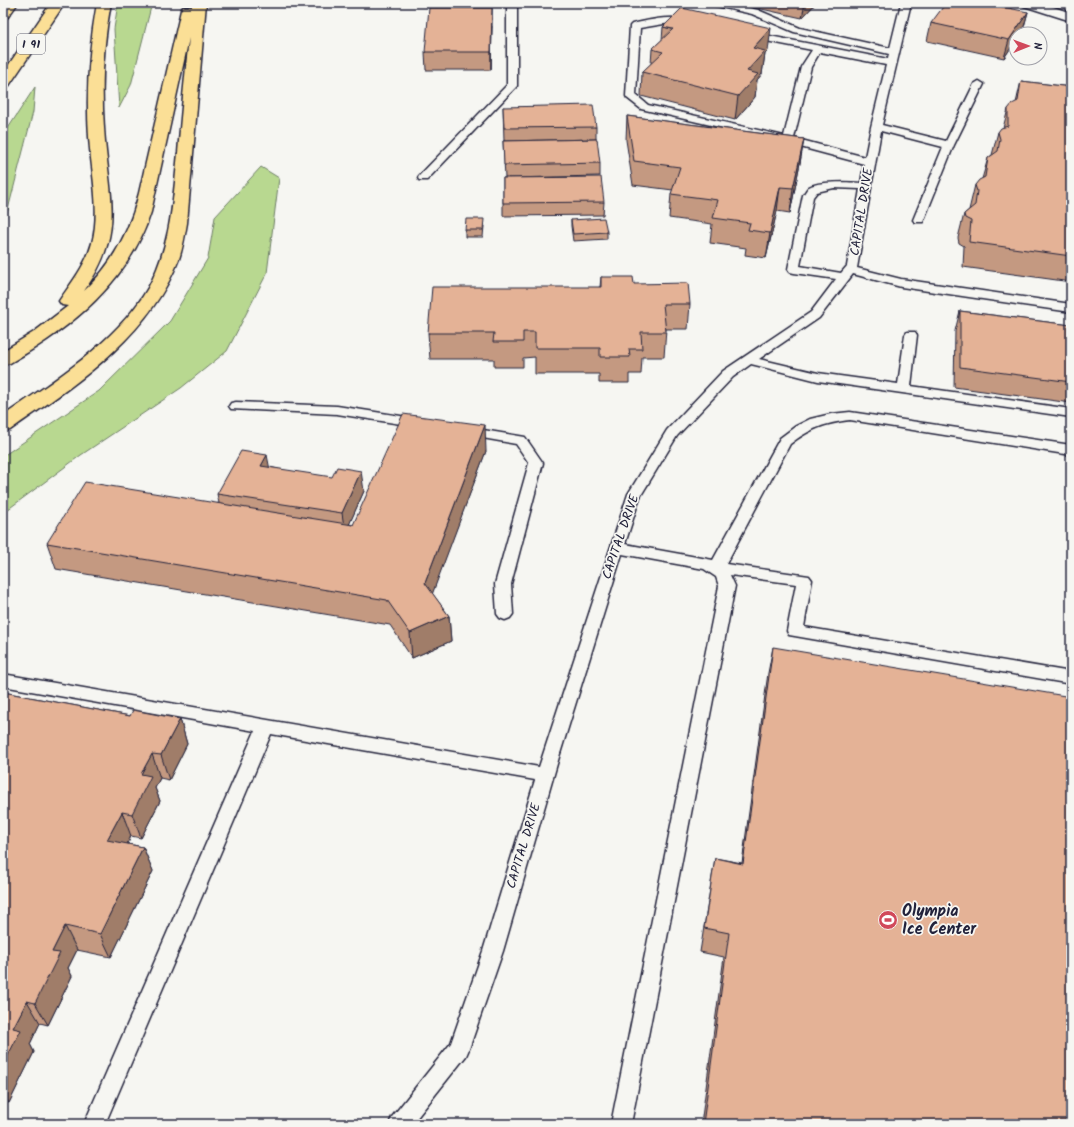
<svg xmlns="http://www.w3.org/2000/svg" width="1074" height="1127" viewBox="0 0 1074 1127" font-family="Kalam,sans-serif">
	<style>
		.green { fill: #b8d890; stroke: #6d7d66 }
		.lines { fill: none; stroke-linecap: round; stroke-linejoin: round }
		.lane-casing { stroke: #22223b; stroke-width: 3 }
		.street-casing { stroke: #22223b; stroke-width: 3 }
		.highway-casing { stroke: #22223b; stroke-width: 3 }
		.lane { fill: #f6f6f2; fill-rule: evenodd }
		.street { fill: #f6f6f2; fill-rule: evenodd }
		.highway { fill: #fbdf96; fill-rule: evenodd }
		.wall { fill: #c49981; stroke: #22223b }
		.shaded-wall { fill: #a07d69; stroke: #22223b }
		.building { fill: #e4b296; stroke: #22223b }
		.labels { text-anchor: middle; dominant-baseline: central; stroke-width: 3.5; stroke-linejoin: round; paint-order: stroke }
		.shield { fill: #f6f6f2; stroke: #626272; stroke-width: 1 }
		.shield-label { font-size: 12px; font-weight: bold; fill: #22223b }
		.street-label { font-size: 13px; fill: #22223b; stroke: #f6f6f2 }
		.near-poi-label { font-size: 16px; font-weight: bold; fill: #22223b; stroke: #f6f6f2; text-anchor: start }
	</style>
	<rect width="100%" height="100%" fill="#f6f6f2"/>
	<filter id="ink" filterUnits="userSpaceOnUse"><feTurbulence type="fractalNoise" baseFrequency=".025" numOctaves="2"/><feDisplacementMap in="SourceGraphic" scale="8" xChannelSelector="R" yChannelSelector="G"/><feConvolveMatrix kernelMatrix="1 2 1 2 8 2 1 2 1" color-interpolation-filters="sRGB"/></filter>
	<g filter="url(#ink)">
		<!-- green -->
		<g class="green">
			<path d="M118,3H152L131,85L119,108L114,29Z"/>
			<path d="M35,87L33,112L3,229V136Z"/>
			<path d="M261,167L279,178L267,273L227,351L181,388L81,455L3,513V456L99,391L170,321L208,258L215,217Z"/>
		</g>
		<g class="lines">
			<defs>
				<g id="lane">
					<path d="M507,3H517V86L427,180H419L418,178L419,176L507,85Z"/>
					<path d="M710,3H727L758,10L800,28L890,48L901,3H911L882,125L946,141L974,84L979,81L984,84L954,145L923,222H915L913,220L943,147L881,131L857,268L901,279L1071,304V312L901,287L853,274L819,318L759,359L818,373L898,384L905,335L907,332H915L917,335L911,386L1071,409V417L818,381L751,364L733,377L677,436L640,497L625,544L713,560L780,438L796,426L810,419L831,414L850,412L1071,445V455L850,420C825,423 811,428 790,444L726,564L809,576L812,580L804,627L1071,672V684L789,635L787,631L796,584L730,575L735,586L631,1124H611L719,586L716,577L704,569L622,554L559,757L503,951L469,1049L466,1056L412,1124H389L392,1117L451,1043L483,951L535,780L271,734L105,1124H84L255,731L3,686V674L539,767L628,494L667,430L723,371L811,312L836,279L794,273L790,272L788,269L803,195C805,193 807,188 809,187C818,181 850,182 861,183L864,164L763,137L641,109L627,98L626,96L630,26L632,24C653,19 673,15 694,20L696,22L691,25L670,23L640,28L636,95L648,105L784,136L801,67L812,50L746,37L744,35L746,33L749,32L888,59L889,54L794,32L752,14L712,5ZM820,52L886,65L871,127L865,157L794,138L811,67ZM834,188L860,189L847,266L841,273L800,266L813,197L817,192Z"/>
					<path d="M236,402L337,406L420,419L425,420L427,423L425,426L420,427L337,414L231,409L229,406L231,403Z"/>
					<path d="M465,427L525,437L543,463L511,584L513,614L510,618L505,620L500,618L497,614L495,584L529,463L516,444L460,434L458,431L460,428Z"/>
				</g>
				<path id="street" d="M1022,3H1042L1071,13V21L1024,6Z"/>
				<g id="highway">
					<path d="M4,3H18L8,17L3,18Z"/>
					<path d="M51,3H65L8,87L3,88V73Z"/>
					<path d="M97,3H111C103,44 101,86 104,128C108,195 127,231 84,291C113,264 130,230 139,193L181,10L183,7H192V3H206L187,223C185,235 183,247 179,259C149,337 76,384 10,430L3,431V416C53,381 117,342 148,288C171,246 173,199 178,153C181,114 185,76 189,38L151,212C129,282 71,328 10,363L3,365V351L34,332L68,306L62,305L59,301C72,282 86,265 92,243C101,209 91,171 89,137C86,92 89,47 97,3Z"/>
				</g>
			</defs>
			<!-- lane casing -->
			<use href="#lane" class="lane-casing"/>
			<!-- street casing -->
			<use href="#street" class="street-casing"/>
			<!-- highway casing -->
			<use href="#highway" class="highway-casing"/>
			<!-- lane -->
			<use href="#lane" class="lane"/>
			<!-- street -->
			<use href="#street" class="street"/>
			<!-- highway -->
			<use href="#highway" class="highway"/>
		</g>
		<!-- wall -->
		<g class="wall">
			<path d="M735,3H816L802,18Z"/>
			<path d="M1028,12L1023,30L1016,34V40L1004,58L927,41L931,23Z"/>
			<path d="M492,26L491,70H426L425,52Z"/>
			<path d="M663,27L768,51L765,54L762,74L757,80L755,97L735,120L641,96L642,72L651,64L652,49L662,40Z"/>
			<path d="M1021,81L1071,87V282L963,267L964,246L959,243L958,238L964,214L969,210L975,185L982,179L988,158L992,155L998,132L1003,128L1008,109L1016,103Z"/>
			<path d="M503,107L596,127V139L504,141Z"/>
			<path d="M627,116L804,139L800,163L790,213L777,211L766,258L745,255L746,248L710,243L712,224L669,218L671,194L673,190L633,185L626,140Z"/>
			<path d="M503,141L600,163V176L508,178L604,202L603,215L503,216V178H505Z"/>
			<path d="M571,220L607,232V239L573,241L571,226Z"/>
			<path d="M484,226L483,237H465V230Z"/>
			<path d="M601,277L634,284L690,304L688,329H666L664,357H642L641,374H629V383H599V374H535V357L523,358V367H494V359H430L428,333L600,287Z"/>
			<path d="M960,311L1071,325V403L954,387L955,331Z"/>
			<path d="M486,451L432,593L449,616L451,641L412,658L390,625L56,569L47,543L219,503L217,494L270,467L364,491L349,524L353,525Z"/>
			<path d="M773,647L1071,1124H701L724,957L700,952L715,858L742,863L768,673Z"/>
			<path d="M3,692L130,716L180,719L187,744L169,780L160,778L155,788L160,801L141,838L131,836L128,844L143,847L153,871L111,957L77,950L68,968L72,976L48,1025L40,1023L30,1044L34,1052L9,1103L3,1102Z"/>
		</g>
		<!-- shaded-wall -->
		<g class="shaded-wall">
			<path d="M805,3H816L802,18Z"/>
			<path d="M492,8V26L491,70V52Z"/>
			<path d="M1028,12L1023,30L1020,34H1016V40L1004,58L1009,40Z"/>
			<path d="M771,28L768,51L765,54L762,74L757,80L755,97L735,120L738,96L747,71L753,48Z"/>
			<path d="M804,139L800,163L790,213L793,188Z"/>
			<path d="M780,187L777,211L766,258L770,233Z"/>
			<path d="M485,425L486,451L427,608L425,583Z"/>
			<path d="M267,455L271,475L261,466Z"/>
			<path d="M361,471L364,491L345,534L342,513Z"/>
			<path d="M449,616L451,641L412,658L410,633Z"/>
			<path d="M180,719L187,744L169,780L161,755Z"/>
			<path d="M152,754L160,778L155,788L160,801L141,838L132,814L141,774Z"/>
			<path d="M122,812L131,836L117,864L107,840Z"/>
			<path d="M143,847L153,871L111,957L100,934Z"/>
			<path d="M65,926L77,950L68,968L72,976L48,1025L35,1003L52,952Z"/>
			<path d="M27,1001L40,1023L30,1044L34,1052L9,1103L3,1095V1065L13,1028Z"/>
		</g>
		<!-- building -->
		<g class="building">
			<path d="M946,3H983L1028,12L1009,40L931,23Z"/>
			<path d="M429,8H492L491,52H425Z"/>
			<path d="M682,8L771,28L753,48L765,51L747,71L758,74L738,96L642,72L663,52L652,49L673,29L663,27Z"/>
			<path d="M1021,81L1071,87V256L969,242L971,221L965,218L964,214L975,205L977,191L975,185L979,180L985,177L988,158L998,151L1000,139L998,132L1001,128L1008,126V109L1012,104L1018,101Z"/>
			<path d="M593,105L596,127L504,128L503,107Z"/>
			<path d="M627,116L804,139L793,188L780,187L770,233L748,230L750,223L713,218L718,200L671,194L680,167L634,161Z"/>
			<path d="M597,139L600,163L504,165L503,141Z"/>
			<path d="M601,177L604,202L503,203V178Z"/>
			<path d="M604,218L607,232L573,234L571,220Z"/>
			<path d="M466,219H484L483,230H465Z"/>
			<path d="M601,277H633L634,284L688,283L690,304H663L666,332H641L642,349H629L630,357H600V348H535V332H523V342H493L494,333H428L432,287H601Z"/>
			<path d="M960,311L1071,325V382L960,367Z"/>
			<path d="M403,414L485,425L425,583L449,616L410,633L387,600L47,543L85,482L353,525Z"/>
			<path d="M241,451L267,455L261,466L332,477L337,467L361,471L342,513L217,494Z"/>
			<path d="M773,647L1071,697V1124H703L729,933L704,928L715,858L743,864Z"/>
			<path d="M3,692L130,716L133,710L180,719L161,755L152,754L141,774L151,776L132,814L122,812L107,840L143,847L100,934L65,926L52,952L60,953L35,1003L27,1001L13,1028L21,1030L3,1065Z"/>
		</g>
	</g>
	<!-- icons -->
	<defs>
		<symbol id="stadium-disc" viewBox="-11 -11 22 22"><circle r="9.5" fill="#d1495b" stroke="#f6f6f2"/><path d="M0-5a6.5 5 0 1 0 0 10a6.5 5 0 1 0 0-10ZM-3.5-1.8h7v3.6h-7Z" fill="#fff"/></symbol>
	</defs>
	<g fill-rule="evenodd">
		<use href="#stadium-disc" x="877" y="909" width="22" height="22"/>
	</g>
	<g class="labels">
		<!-- shield labels -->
		<rect class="shield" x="17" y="34" width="28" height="20" rx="3"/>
		<g class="shield-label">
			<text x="31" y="44">I 91</text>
		</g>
		<!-- street labels -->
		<g class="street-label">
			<text transform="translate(862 212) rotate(-81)">CAPITAL DRIVE</text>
			<text transform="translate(621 537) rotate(-71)">CAPITAL DRIVE</text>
			<text transform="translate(524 846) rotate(-73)">CAPITAL DRIVE</text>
		</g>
		<!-- near-poi labels -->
		<g class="near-poi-label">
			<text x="902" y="911">Olympia<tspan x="902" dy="18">Ice Center</tspan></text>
		</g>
	</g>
	<!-- margin -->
	<rect width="1074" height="1127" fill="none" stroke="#f6f6f2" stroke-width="16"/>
	<rect x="8" y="8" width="1058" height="1111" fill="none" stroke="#22223b" stroke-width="1.5" filter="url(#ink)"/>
	<!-- north arrow -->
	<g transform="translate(1028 46) rotate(89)"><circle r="19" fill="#f6f6f2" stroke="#a1a1a9"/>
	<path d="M0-3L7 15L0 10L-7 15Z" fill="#d1495b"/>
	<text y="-6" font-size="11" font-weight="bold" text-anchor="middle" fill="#22223b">N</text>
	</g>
</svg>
